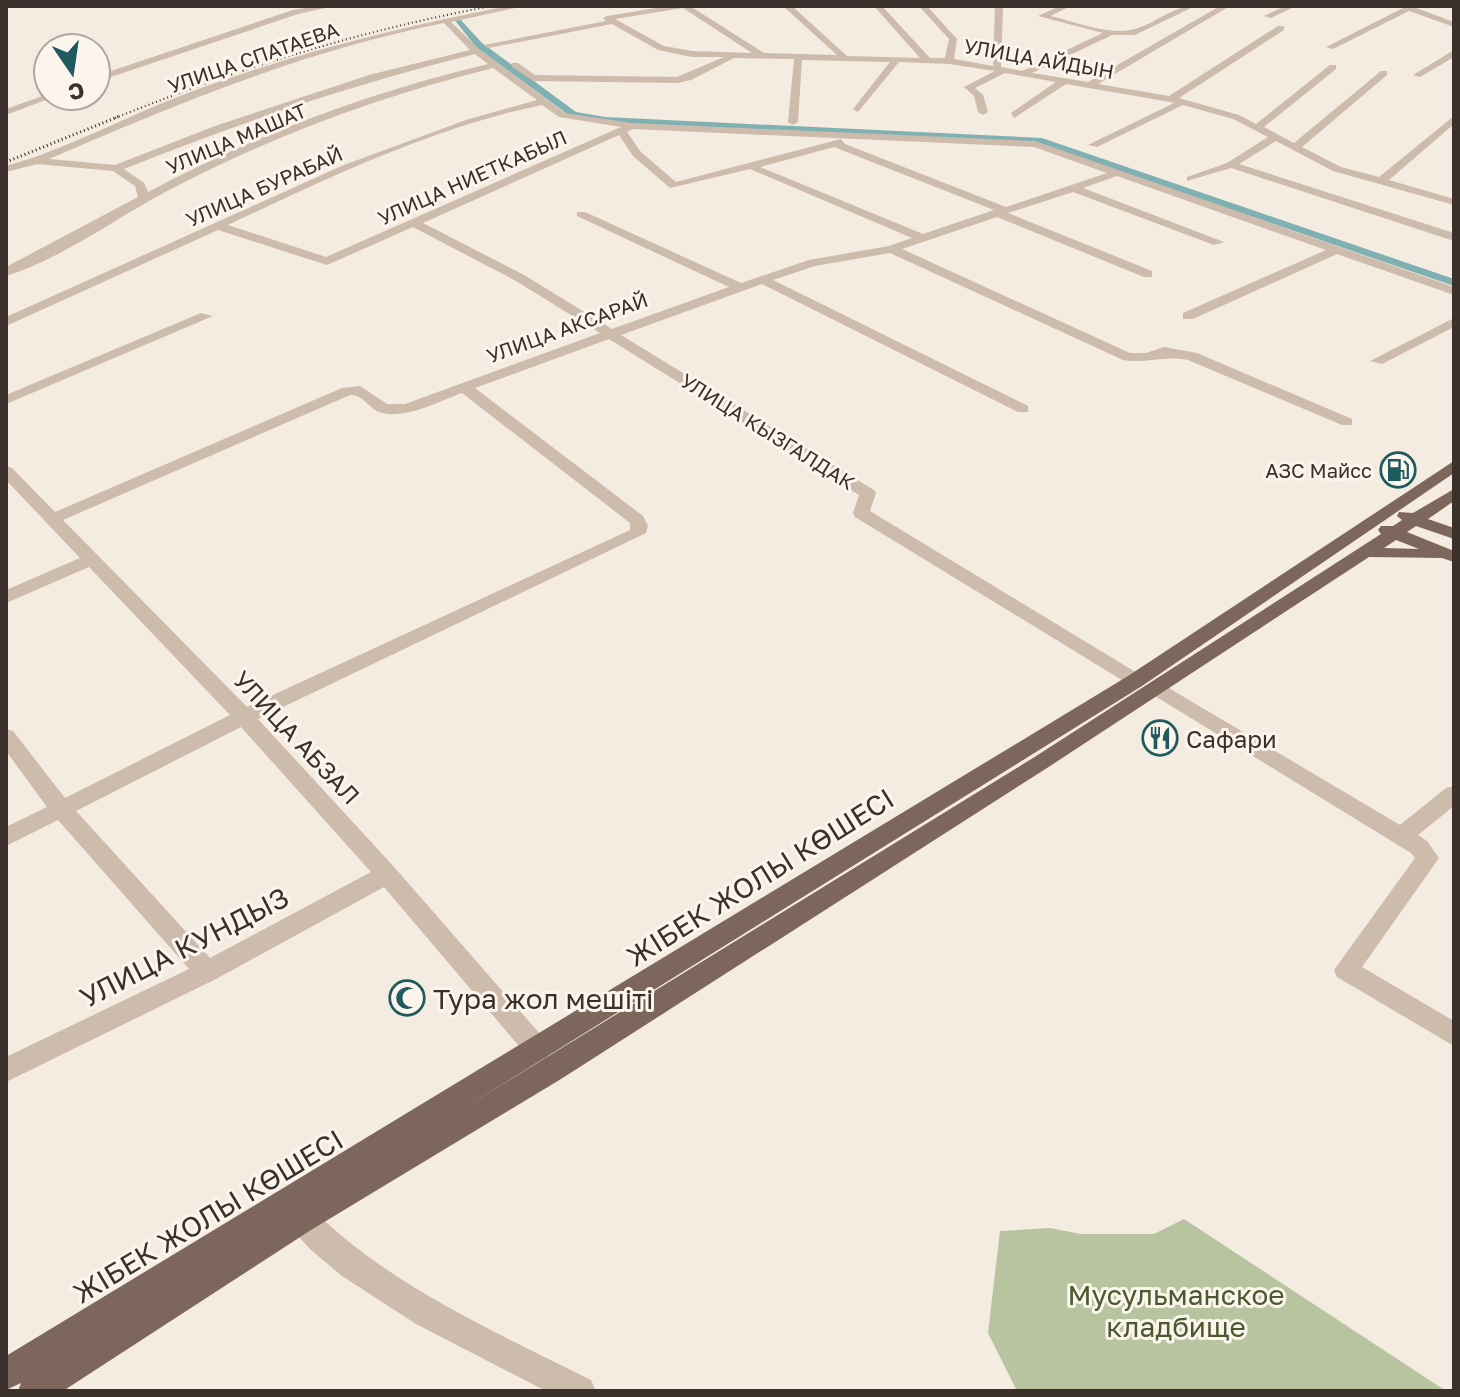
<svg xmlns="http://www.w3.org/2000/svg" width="1460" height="1397" viewBox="0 0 1460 1397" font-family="'Golos Text',sans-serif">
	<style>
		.green { fill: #b8c4a0 }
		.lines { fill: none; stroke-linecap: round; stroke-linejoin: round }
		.canal { fill: #7fb0b2; fill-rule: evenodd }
		.minor { fill: #cdbbac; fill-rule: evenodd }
		.major { fill: #7d675c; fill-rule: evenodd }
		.rail-far1 { stroke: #3b302b; stroke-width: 2; stroke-dasharray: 1 3; stroke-linecap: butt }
		.rail { stroke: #3b302b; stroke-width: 3; stroke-dasharray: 1 3; stroke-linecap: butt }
		.labels { text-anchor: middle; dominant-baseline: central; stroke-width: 6; stroke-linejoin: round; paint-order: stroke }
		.far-street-label { font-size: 20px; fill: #3b302b; stroke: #fbf5ee }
		.far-poi-label { font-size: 20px; fill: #3b302b; stroke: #fbf5ee; text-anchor: end }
		.street-label { font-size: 24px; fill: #3b302b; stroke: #fbf5ee }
		.poi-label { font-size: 24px; fill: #3b302b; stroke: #fbf5ee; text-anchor: start }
		.near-street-label { font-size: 28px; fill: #3b302b; stroke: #fbf5ee }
		.near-poi-label { font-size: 28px; fill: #3b302b; stroke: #fbf5ee; text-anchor: start }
		.near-park-label { font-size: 28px; fill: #4a5a2e; stroke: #fbf5ee }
	</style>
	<rect width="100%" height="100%" fill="#f4ebe1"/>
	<!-- green -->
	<path class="green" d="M1184,1219L1446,1391H1017L988,1333L1000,1231L1050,1228L1081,1234H1154Z"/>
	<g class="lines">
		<!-- canal -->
		<path class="canal" d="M453,18H459L482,43L576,112L605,117L1042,138L1454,279V286L1041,144L605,123L570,116L476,47Z"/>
		<!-- minor -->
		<g class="minor">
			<path d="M317,6H334L298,14L96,82V76L293,10Z"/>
			<path d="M508,6H524L451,22L479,49L565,113L632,123L1035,141L1454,287V295L1337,254L1193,319H1183V313L1326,250L1117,176L1083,188L1224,242L1214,245L1073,192L1008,213L1152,271V277H1144L997,217L902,249L1130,353H1146L1164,347L1197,353L1352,419V425H1342L1188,360C1163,355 1147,364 1123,360L890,253L815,266L773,280L1028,406V412H1018L762,284L621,335L874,490L876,493L870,511L1142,676L1145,681L1135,688L855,517L853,513L859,495L609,339L475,388L643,516L648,526L646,533L258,719L395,868L547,1042L551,1050L547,1058L538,1062L529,1058L384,887L216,979L6,1082V1057L189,969L58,820L6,846V827L47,807L6,751V729L13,731L65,798L230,715L89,567L6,603V590L80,558L6,480V466L12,468L55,512L342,388L360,386L387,404H405L600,333L516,281L413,227L327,265L218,230L6,326V317L344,165L466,120L537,100L493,68C384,95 278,134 179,185C122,213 67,257 6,276V267L138,197L135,186L113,171L37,164L6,172V166C64,150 119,120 175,98C283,56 395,28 508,6ZM444,23L470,50L369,75L215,126L115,165L49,159C177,104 306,50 444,23ZM475,54L488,64C370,92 254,135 148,192L144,183L124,169C239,123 354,84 475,54ZM542,105L559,117L621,127L326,257L228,225C328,178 434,127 542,105ZM633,129L1034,147L1107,173L1006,207L845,144L841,139L676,182L641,152L627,132ZM619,135L633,156L670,188L750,169L912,238L889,246L809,260L741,283L585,212H577V216L729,287L612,329L524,275L423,223ZM834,147L994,210L923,234L760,167ZM462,393L630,523V530L247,707L63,520L350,395C364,394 369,410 382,413C408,419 439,401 462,393ZM241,727L371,872L210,958L76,811Z"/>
			<path d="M668,6H690L764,53L837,55L783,6H792L847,56L920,58L874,6H882L930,58H945L949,39L919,6H927L957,39L954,59L993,66L995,6H1003L1001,67L1022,71L1103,33L1038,16L1060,6H1071L1050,16C1074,21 1106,35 1131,30C1153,26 1171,6 1195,6L1135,35H1112L1032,73L1088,82L1220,6H1230L1098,84L1169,96L1278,26H1284V30L1179,98L1239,115L1256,124L1330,65H1336V69L1264,127L1294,143L1381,71H1387V75L1302,147L1341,167L1379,177L1454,116V124L1389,180L1454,199V205L1333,171L1276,141L1239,164L1454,233V241L1231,168L1187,181V177L1227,163L1268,137L1233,119L1183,105L1097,147L1088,145L1174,103L1170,102L1066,84L1014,118L1011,113L1056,82L1005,73L975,88L983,95L988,112L983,115L978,112L974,96L964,87L995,71L949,64L899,62L858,112L853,109L890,62L802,60L798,122L793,125L788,122L794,59L734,58L691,80L677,83L533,81L512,67V63H518L535,75L677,77L724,57H692L658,50L612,24L488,48L484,45L606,21L603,18L607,16ZM683,8L752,53L692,51L664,46L615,19Z"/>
			<path d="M1285,6H1296L1271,18L1264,16Z"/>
			<path d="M1400,6H1411L1454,22V27L1409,11L1333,49L1326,47L1403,8Z"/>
			<path d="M1454,50V57L1420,77L1413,75Z"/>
			<path d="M48,94L56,96L6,115V109Z"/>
			<path d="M201,313L213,316L6,404V395Z"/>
			<path d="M1454,318V327L1382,364L1370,361Z"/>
			<path d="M1157,681L1400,825L1446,788L1454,786V806L1418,835L1427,841L1439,858L1362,967L1454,1021V1046L1337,977L1334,970L1415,858L1411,853L1150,693L1147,688L1150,683Z"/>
			<path d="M295,1198L305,1202C385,1284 490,1329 591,1380L596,1391H546L416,1324L342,1276L311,1250L285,1222L280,1212L285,1202Z"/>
		</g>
		<!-- major -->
		<path class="major" d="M1454,461V473L1142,686L456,1113L1033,758L1381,534L1378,530L1381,526H1393L1402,520L1397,516L1399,512L1413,513L1454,489V501L1428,519L1454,528V539L1416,526L1407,532L1454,551V562L1442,558L1369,557L1047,768L561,1079L311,1230L63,1391H18L21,1383L6,1390V1356L1128,676ZM1396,540L1419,549L1384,548Z"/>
		<!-- rail-far1 -->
		<path class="rail-far1" d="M115,118C237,69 362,30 492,6"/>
		<!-- rail -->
		<path class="rail" d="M6,162L120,116"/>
	</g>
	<!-- icons -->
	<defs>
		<symbol id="fuel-ring" viewBox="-11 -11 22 22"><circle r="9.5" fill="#fbf5ee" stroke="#1f5a5e" stroke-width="1.5"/><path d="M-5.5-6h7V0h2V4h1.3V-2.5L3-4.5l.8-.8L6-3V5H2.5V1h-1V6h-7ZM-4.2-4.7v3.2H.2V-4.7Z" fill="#1f5a5e"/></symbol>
		<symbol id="restaurant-ring" viewBox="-11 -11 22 22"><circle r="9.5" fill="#fbf5ee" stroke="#1f5a5e" stroke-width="1.5"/><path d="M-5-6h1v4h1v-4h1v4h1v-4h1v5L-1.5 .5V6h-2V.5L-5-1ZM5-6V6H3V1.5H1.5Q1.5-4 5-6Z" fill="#1f5a5e"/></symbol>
		<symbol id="mosque-ring" viewBox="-11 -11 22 22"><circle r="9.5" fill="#fbf5ee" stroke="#1f5a5e" stroke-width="1.5"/><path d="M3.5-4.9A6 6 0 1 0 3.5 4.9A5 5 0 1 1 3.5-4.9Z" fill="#1f5a5e"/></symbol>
	</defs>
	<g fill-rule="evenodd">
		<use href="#fuel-ring" x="1378" y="450" width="40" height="40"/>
		<use href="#restaurant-ring" x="1140" y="718" width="40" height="40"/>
		<use href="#mosque-ring" x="387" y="978" width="40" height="40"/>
	</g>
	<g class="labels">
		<!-- far-street labels -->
		<g class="far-street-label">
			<text transform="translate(253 57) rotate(-19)">УЛИЦА СПАТАЕВА</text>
			<text transform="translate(1039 58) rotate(10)">УЛИЦА АЙДЫН</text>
			<text transform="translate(236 138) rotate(-23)">УЛИЦА МАШАТ</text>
			<text transform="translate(472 177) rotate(-24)">УЛИЦА НИЕТКАБЫЛ</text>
			<text transform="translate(264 186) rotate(-24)">УЛИЦА БУРАБАЙ</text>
			<text transform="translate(567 327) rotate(-20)">УЛИЦА АКСАРАЙ</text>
			<text transform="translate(768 431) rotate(32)">УЛИЦА КЫЗГАЛДАК</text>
		</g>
		<!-- far-poi labels -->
		<g class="far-poi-label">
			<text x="1372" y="470">АЗС Майсс</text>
		</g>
		<!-- street labels -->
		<g class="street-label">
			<text transform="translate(297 737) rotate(47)">УЛИЦА АБЗАЛ</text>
		</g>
		<!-- poi labels -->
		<g class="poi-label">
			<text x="1186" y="738">Сафари</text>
		</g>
		<!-- near-street labels -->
		<g class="near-street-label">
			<text transform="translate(760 877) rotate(-32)">ЖІБЕК ЖОЛЫ КӨШЕСІ</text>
			<text transform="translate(184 947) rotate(-27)">УЛИЦА КУНДЫЗ</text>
			<text transform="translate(208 1216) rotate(-31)">ЖІБЕК ЖОЛЫ КӨШЕСІ</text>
		</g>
		<!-- near-poi labels -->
		<g class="near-poi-label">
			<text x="433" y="998">Тура жол мешіті</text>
		</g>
		<!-- near-park labels -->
		<g class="near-park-label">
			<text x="1176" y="1294">Мусульманское<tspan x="1176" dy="32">кладбище</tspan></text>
		</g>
	</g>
	<!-- border -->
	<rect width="1460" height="1397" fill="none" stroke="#3b302b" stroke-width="16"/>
	<!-- north arrow -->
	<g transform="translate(72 72) rotate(167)"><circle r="38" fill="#fbf5ee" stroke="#aea6a0" stroke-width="2"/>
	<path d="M0-6L14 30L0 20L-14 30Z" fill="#1f5a5e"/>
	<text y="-12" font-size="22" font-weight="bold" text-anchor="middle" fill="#3b302b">С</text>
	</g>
</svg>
